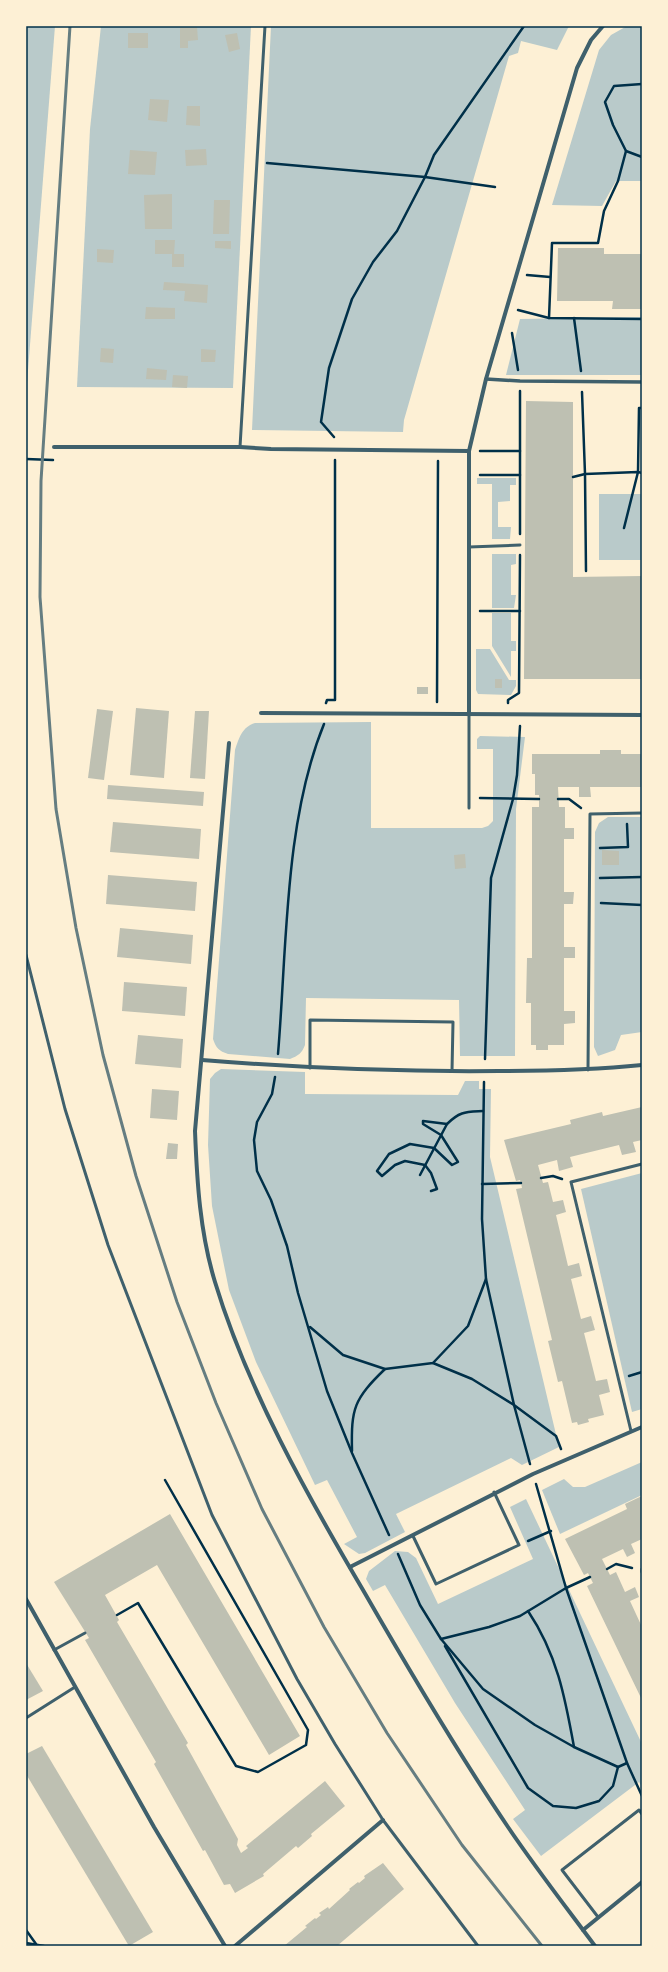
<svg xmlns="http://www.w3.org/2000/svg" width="668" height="1972" viewBox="0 0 668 1972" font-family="Poppins,sans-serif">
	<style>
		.green { fill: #b9caca }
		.building { fill: #bec0b2 }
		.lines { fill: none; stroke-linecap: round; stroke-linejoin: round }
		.path { stroke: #003049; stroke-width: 2.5 }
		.service { stroke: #3f606c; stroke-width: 3 }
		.pedestrian { stroke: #3f606c; stroke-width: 3.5 }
		.minor { stroke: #3f606c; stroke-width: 4 }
		.rail { stroke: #657d81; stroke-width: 3 }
		.neatline { fill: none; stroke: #003049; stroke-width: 1.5 }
	</style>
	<rect width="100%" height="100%" fill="#fdf0d5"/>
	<!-- green -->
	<g class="green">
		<path d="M26,26H55L26,396Z"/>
		<path d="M101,26H251L233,388L77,387L90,129Z"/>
		<path d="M271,26H569L557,50L521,41L518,53L509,56L404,420L403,432L252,430Z"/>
		<path d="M627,26H642V181H616L602,206L552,205L599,50L611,35Z"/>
		<path d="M642,317V375H506L520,319Z"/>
		<path d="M477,478H516V485H510V501L498,502V527H511L510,539H492V484H477Z"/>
		<rect x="599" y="494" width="43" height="66"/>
		<path d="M492,554H516V564L511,565V595H516L514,608H492Z"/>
		<path d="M492,613H511V641H516V651H511V677L492,646Z"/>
		<path d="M476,649H490L509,680H516V686L511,695L478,694L476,690Z"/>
		<path d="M371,722V828H482L488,826L493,821V749H477V739L480,736L525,737L516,809L515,1056H460L459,1000L306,998L305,1045C302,1053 298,1056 290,1059L228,1054C219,1051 216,1048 213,1039L235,750C239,738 242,727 255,723Z"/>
		<path d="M608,817H642V1032L621,1035L615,1050L598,1056L594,1047L595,832L599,823Z"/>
		<path d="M221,1069L305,1072V1094L458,1095L465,1081H479V1089H491L490,1157L559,1447L522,1465L511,1458L396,1514L405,1532L365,1553L359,1554L344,1544L357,1537L327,1480L315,1485L256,1362L229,1290L212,1206L208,1145L210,1079L215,1073Z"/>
		<path d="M642,1173V1409L632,1412L581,1189Z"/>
		<path d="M642,1462V1495L560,1534L542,1490L564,1479L573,1487H585Z"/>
		<path d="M526,1499L642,1744V1787L639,1782L541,1856L513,1819L525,1810L455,1703L385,1585L373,1591L366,1579L369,1571L395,1551L408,1552L416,1558L438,1604L533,1559L510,1507Z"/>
	</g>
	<!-- building -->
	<g class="building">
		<path d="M180,27H197L198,40L188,41V48H180Z"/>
		<rect x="128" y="33" width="20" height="15"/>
		<path d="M237,33L240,49L229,52L225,35Z"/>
		<path d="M150,99L169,100L167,122L148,120Z"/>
		<path d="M187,106H200V126L186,125Z"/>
		<path d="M206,149L207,165L186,166L185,150Z"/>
		<path d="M130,150L157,152L155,175L128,174Z"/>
		<path d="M172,194V229H145L144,195Z"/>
		<path d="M214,200H230L229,234H213Z"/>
		<path d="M155,240H175L174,254H184V267H172V254H155Z"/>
		<path d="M215,241H231V249L215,248Z"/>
		<path d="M558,248H604V254H642V309H612L613,301H557Z"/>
		<path d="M97,249L114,250L113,263L97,262Z"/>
		<path d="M164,282L208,285L207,303L184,301L185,291L163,290Z"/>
		<path d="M146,307L175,308V319H145Z"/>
		<path d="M101,348L114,349L113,363L100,362Z"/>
		<path d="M201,349L216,350L215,362H201Z"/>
		<path d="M147,368L167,370L166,380L146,379Z"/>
		<path d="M173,375L188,376L187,388L172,387Z"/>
		<path d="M526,401L573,402V577L642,576V679H524Z"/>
		<rect x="495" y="679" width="7" height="9"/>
		<rect x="417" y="687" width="11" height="7"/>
		<path d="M136,708L169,711L164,778L130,775Z"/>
		<path d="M97,709L113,711L104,780L88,778Z"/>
		<path d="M195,711H209L205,779L190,778Z"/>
		<path d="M600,750H621V754H642V787H590L591,797H579V787H558L559,807H565V828H574V839H564V892H574L573,904H564V947H575V958H564V1011H575V1023L564,1024V1045H548V1050H536V1045H531V1003H526L527,958H532V807H539V795H535V774H532V754H600Z"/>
		<path d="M108,785L204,792L203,806L107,799Z"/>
		<path d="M113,822L201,829L199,859L110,852Z"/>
		<path d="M602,850L619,851V865H602Z"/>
		<path d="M465,854L466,868L455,869L454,855Z"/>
		<path d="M108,875L197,882L195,911L106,904Z"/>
		<path d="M120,928L193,935L191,964L117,957Z"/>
		<path d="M124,982L187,987L185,1016L122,1011Z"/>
		<path d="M138,1035L183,1039L181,1068L135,1064Z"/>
		<path d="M152,1089L179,1091L177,1120L150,1118Z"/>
		<path d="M642,1107V1140L633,1142L636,1152L622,1155L619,1145L570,1157L573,1167L559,1171L557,1160L538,1165L543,1183L548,1182L553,1202L563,1200L566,1212L556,1215L568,1266L579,1263L582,1276L571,1279L581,1319L591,1316L595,1330L584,1333L596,1381L607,1379L610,1392L599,1395L604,1415L588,1419L589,1422L578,1425L577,1422L572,1423L562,1381L558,1382L548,1341L552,1340L516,1189L522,1188L521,1183L520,1180L516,1181L504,1140L571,1124L570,1120L602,1112L603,1116Z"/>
		<path d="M168,1143L178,1144L177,1159H166Z"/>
		<path d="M642,1496V1539L631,1544L635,1553L627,1557L623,1549L602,1559L610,1575L616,1572L625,1592L635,1587L639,1597L630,1601L642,1627V1700L587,1586L593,1583L588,1573L584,1575L565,1539L627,1509L625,1504Z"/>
		<path d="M170,1514L300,1736L269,1755L157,1565L105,1595L119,1620L117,1622L188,1743L186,1745L238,1839L237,1845L241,1853L248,1848L246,1846L325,1781L345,1806L311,1834L312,1836L298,1848L296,1846L263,1874L264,1876L235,1893L230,1884L224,1885L205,1850L203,1851L154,1764L156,1762L85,1640L89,1638L54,1582Z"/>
		<path d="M26,1663L43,1691L26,1700Z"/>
		<path d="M42,1746L153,1932L129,1946L26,1774V1754Z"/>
		<path d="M383,1863L404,1889L337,1946H284L307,1927L305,1926L315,1918L316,1919L321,1915L319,1913L328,1907L329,1909L350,1890L349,1889L358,1882L359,1883L365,1878L364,1876Z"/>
	</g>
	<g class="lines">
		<!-- path -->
		<g class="path">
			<path d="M626,151L613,125L605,102L614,86L642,84"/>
			<path d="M267,163L425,177L495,187"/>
			<path d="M527,275L550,277"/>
			<path d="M518,310L549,318L642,319"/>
			<path d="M549,318L552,243H598L604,211L618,181L626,151L642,157"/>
			<path d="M574,318L581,371"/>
			<path d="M512,333L518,370"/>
			<path d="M642,408H639L638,472L642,473"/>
			<path d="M334,437L321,422L329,368L352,299L373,262L397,231L425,177L434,155L524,26"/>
			<path d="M480,451H520"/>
			<path d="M26,459L53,460"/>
			<path d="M480,475H520"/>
			<path d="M573,477L585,474L582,392"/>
			<path d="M520,534V391"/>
			<path d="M586,571L585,474L638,472L624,528"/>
			<path d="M480,611H520"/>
			<path d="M437,702L438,461"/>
			<path d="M326,703L327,700H335V460"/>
			<path d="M508,703V700L519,693L520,555"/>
			<path d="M480,798L539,799"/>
			<path d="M558,799H569L581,808"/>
			<path d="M600,848L628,847L627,824"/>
			<path d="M600,878L642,877"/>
			<path d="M601,903L642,905"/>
			<path d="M278,1054C287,948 284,822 324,724"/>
			<path d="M485,1059L491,878L513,799L517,775L520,726"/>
			<path d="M275,1077L272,1094L257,1122L254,1140L257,1171L271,1200L287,1246L298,1293L327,1391L352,1453L389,1535"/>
			<path d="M484,1082L482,1219L486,1279L514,1405L530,1464"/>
			<path d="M420,1175L447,1124"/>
			<path d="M541,1178L553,1176L562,1179"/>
			<path d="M482,1184L521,1183"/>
			<path d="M431,1191L437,1189L431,1173L425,1165L405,1161L395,1165L382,1176L377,1171L389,1154L410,1144L434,1148L452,1165L458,1162L441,1135L423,1124V1121L447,1124C460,1111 466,1112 483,1111"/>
			<path d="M310,1327L343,1355L385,1369L433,1363L468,1326L486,1279"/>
			<path d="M433,1363L472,1379L514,1405L556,1436L561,1449"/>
			<path d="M629,1376L642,1372"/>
			<path d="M352,1451C351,1408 354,1399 385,1369"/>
			<path d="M536,1484L566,1588L627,1763L642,1796"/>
			<path d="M528,1541L551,1531"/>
			<path d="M398,1554L420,1605L441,1639L483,1689L535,1725L574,1747L618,1767L627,1763"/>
			<path d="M607,1569L616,1564L632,1568"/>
			<path d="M528,1611C557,1654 565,1697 574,1747"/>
			<path d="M117,1615L138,1603L236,1766L258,1772L306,1745L308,1730L165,1480"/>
			<path d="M441,1639L489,1627L520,1616L566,1588L590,1577"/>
			<path d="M445,1646L528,1788L553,1806L576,1808L599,1801L613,1786L618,1767"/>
			<path d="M26,1930L36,1944"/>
			<path d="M26,1943L44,1946"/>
		</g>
		<!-- service -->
		<g class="service">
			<path d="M240,447L265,26"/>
			<path d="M469,547L520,545"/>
			<path d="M469,808V714"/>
			<path d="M26,955L65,1109L108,1245L212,1515L297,1679L335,1744L383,1820L478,1946"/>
			<path d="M310,1068V1020L453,1022L452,1071"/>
			<path d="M588,1070L590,814L642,813"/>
			<path d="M631,1431L571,1182L642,1164"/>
			<path d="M413,1536L436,1584L519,1545L494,1492"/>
			<path d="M642,1569V1572"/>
			<path d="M54,1650L85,1633"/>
			<path d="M26,1718L75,1687"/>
			<path d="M598,1917L562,1870L639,1810L642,1814"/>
			<path d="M641,1946L642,1945"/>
		</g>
		<!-- pedestrian -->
		<path class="pedestrian" d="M486,379L520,381L642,382"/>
		<!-- minor -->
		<g class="minor">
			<path d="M54,447H240L271,449L469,451"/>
			<path d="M261,713L642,715"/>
			<path d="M469,714V451L486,379L577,68L591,40L603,26"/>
			<path d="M229,743L195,1131C197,1182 200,1233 215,1282C247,1388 307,1495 363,1590C409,1670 456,1750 508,1827C535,1867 566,1907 595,1946"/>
			<path d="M202,1060C301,1068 400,1072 499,1071C547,1071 594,1070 642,1065"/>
			<path d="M350,1567L533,1474L642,1427"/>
			<path d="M26,1599L154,1827L225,1946"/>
			<path d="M583,1930L642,1882"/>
			<path d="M235,1946L383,1820"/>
		</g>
		<!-- rail -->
		<path class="rail" d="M70,26L41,481L40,597L56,809L76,928L103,1055L136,1176L177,1302L216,1403L262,1509L324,1627L387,1733L462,1845L542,1946"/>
	</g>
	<!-- border -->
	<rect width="668" height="1972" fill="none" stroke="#fdf0d5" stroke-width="54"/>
	<rect x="27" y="27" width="614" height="1918" class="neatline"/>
</svg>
